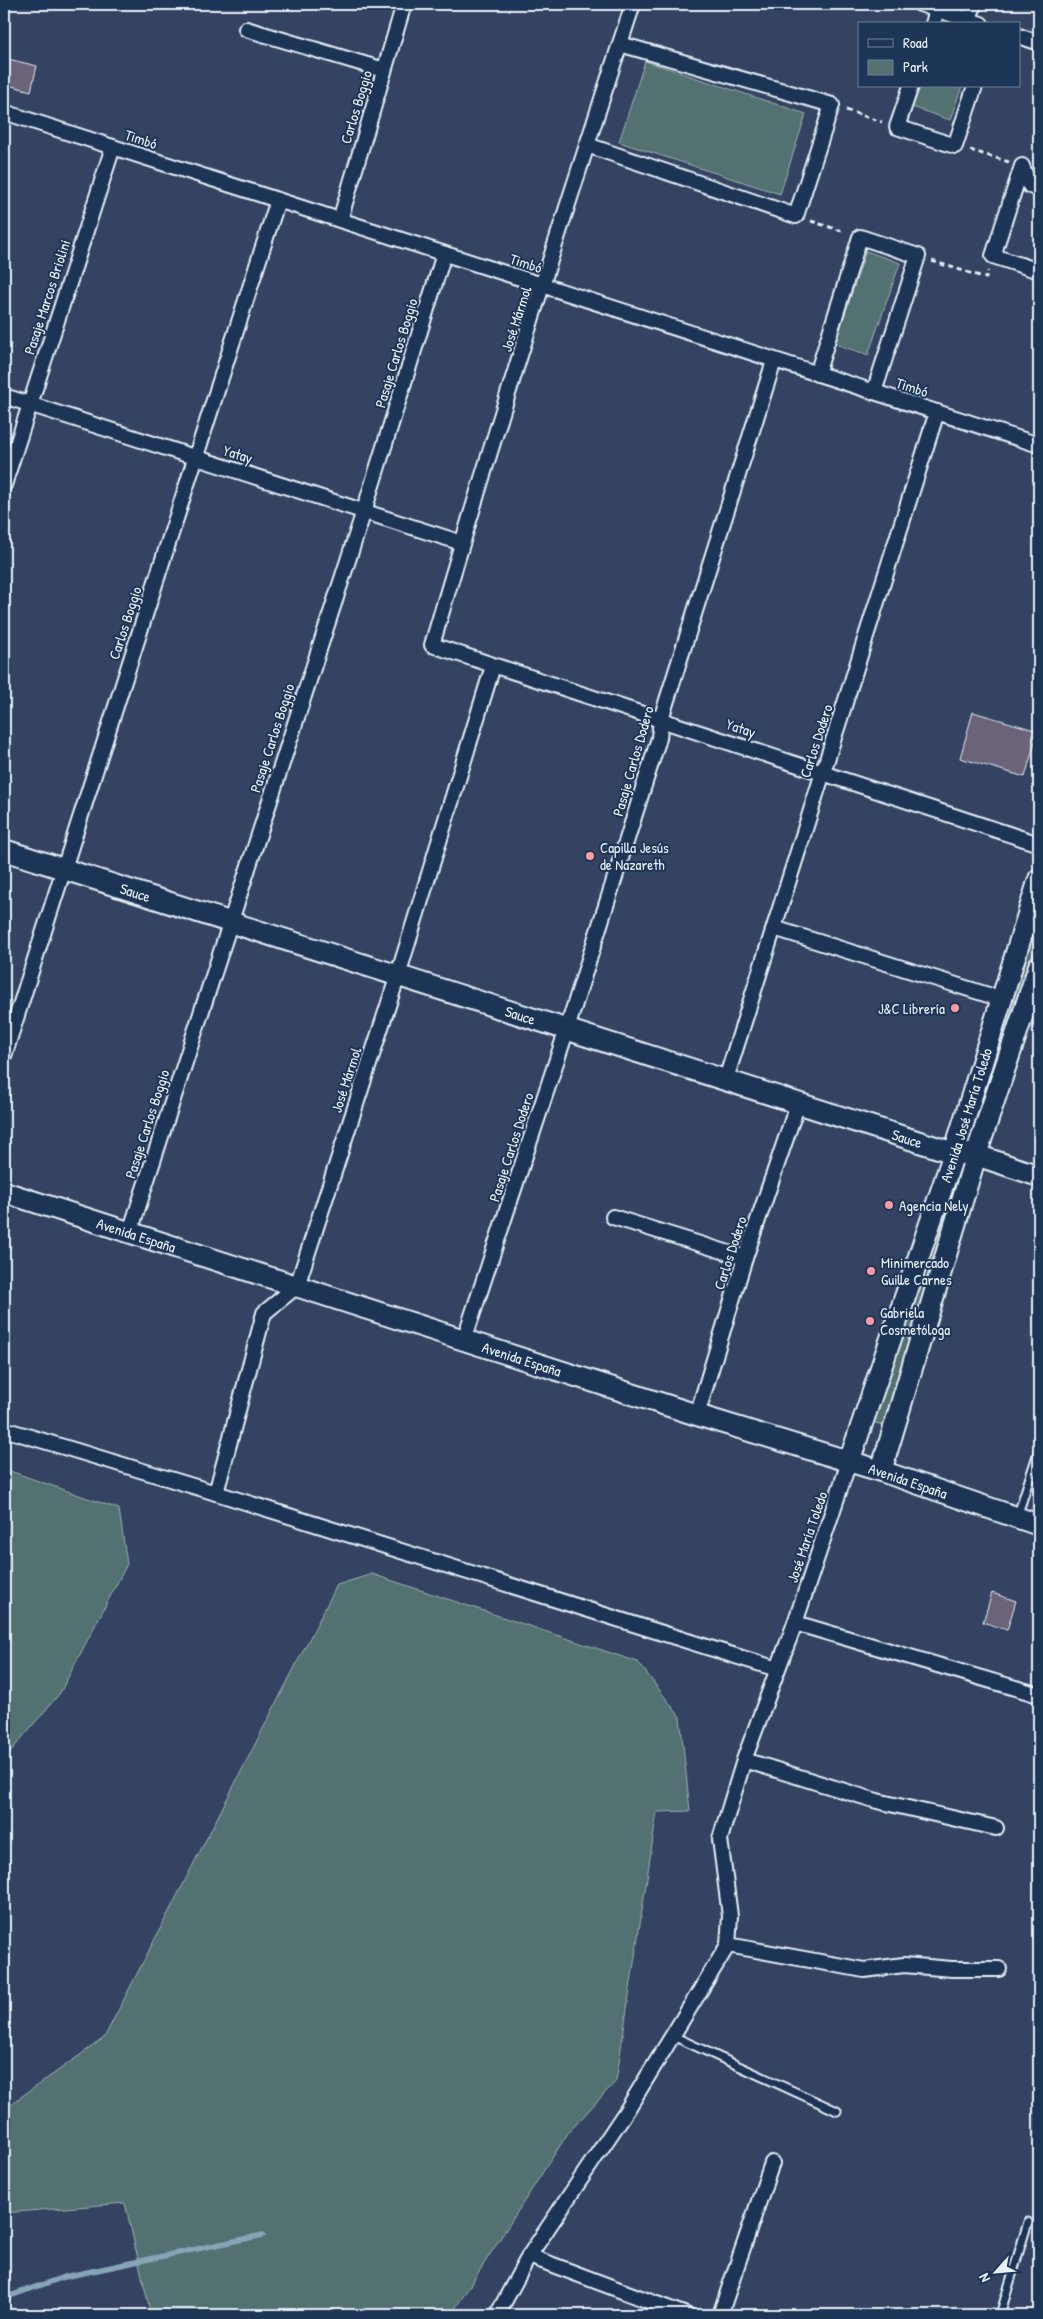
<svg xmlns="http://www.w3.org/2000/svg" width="1043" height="2319" viewBox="0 0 1043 2319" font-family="'Patrick Hand',sans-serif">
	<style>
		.green { fill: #537170; stroke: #9eb1b4 }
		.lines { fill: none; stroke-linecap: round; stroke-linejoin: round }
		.stream { stroke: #87a4b8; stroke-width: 5.5 }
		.building { fill: #6a6479; stroke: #e8f1f8 }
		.lane-casing { stroke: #e8f1f8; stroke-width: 11 }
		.street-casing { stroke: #e8f1f8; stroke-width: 18 }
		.secondary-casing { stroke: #e8f1f8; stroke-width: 24 }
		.path { stroke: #e8f1f8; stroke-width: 3; stroke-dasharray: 5 4; stroke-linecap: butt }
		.lane { stroke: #1d3557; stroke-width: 7 }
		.street { stroke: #1d3557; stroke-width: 14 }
		.secondary { stroke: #1d3557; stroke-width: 20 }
		.poi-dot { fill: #ff9aa2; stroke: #1d3557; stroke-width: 2 }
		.labels { text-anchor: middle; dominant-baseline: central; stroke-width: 4; stroke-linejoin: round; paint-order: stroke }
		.street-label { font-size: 15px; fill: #e8f1f8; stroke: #1d3557 }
		.poi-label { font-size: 15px; fill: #e8f1f8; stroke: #1d3557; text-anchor: start }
	</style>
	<rect width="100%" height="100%" fill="#344361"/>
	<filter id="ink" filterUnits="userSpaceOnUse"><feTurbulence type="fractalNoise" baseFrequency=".02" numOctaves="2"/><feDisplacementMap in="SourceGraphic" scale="10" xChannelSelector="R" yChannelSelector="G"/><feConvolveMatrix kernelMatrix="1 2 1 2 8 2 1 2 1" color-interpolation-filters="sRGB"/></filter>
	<g filter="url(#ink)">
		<!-- green -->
		<g class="green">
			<path d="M645,61L806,114L780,194L619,142Z"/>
			<path d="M920,86H962L950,120L912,107Z"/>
			<path d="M866,251L900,263L868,355L835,344Z"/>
			<path d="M1039,906V935L977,1131L968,1129Z"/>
			<path d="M952,1171L962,1174L883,1425L872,1422Z"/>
			<path d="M4,1469L119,1509L127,1564L60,1693L4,1759Z"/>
			<path d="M372,1574L638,1662L680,1717L690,1811L657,1812L616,2081L568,2133L451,2315H151L125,2203L4,2213V2109L104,2038L337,1585Z"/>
		</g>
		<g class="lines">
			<!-- stream -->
			<path class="stream" d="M4,2296L7,2297L64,2277L263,2235"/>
		</g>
		<!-- building -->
		<g class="building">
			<path d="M4,58L37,66L31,91L4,84Z"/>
			<path d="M973,712L1038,731L1025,777L960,758Z"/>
			<path d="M992,1593L1016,1601L1007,1630L983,1622Z"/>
		</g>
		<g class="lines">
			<defs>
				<g id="lane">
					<path d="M1017,1517L1039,1449"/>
					<path d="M673,2036L837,2111"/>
					<path d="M1000,2315L1028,2222"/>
				</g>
				<g id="street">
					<path d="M633,4C563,217 495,430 432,645L1039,844"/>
					<path d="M920,4L981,24"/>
					<path d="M969,20L974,4"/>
					<path d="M933,24L937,9"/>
					<path d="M246,29L384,70"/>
					<path d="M1019,36L1039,43"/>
					<path d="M911,86L897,127L955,146L975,86"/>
					<path d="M4,112L1039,445"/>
					<path d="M587,145L796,216L832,105L620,44"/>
					<path d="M1039,189L1030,186L1022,166L993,256L1039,271"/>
					<path d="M340,220L404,4"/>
					<path d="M817,374L860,237L918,256L874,392"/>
					<path d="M4,396L462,543"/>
					<path d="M4,485L113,147"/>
					<path d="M774,928L1001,999"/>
					<path d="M4,1056L278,200"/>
					<path d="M726,1079L937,412"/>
					<path d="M613,1217L745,1258"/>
					<path d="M130,1232L364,511L444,254"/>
					<path d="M464,1340L567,1029L659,738L661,719L774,361"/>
					<path d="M697,1415L745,1258L798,1103"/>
					<path d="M4,1429L216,1493L777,1669"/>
					<path d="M216,1493L264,1313L297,1286L398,975L493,666"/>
					<path d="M795,1623L1039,1695"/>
					<path d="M744,1760L877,1801L996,1828"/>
					<path d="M728,1945L864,1970L904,1965L952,1969H999"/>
					<path d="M529,2256L686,2315"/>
					<path d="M497,2315L529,2256L627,2110L728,1945L730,1916L720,1839L744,1760L795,1623L849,1462"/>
					<path d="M720,2315L772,2163"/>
				</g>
				<g id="secondary">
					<path id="s1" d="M4,850L954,1153L976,1155L1039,1176"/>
					<path id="s2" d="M4,1192L697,1415L881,1471L1039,1525"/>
					<path id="s3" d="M849,1462L954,1153L1039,879"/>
					<path d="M881,1471L976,1155L1039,966"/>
				</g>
			</defs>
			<!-- lane casing -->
			<use href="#lane" class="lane-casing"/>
			<!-- street casing -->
			<use href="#street" class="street-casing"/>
			<!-- secondary casing -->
			<use href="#secondary" class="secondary-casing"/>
			<!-- path -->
			<g class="path">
				<path d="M846,110L882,122"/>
				<path d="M970,150L1009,162"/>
				<path d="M811,221L845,232"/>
				<path d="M932,261L986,278L988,271"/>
			</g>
			<!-- lane -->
			<use href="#lane" class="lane"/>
			<!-- street -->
			<use href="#street" class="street"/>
			<!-- secondary -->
			<use href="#secondary" class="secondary"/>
		</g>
	</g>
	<!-- markers -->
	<g class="poi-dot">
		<circle cx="590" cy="856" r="5"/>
		<circle cx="955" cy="1008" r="5"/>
		<circle cx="889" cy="1205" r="5"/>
		<circle cx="871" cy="1271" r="5"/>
		<circle cx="870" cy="1321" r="5"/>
	</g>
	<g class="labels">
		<!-- street labels -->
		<g class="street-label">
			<text transform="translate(356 107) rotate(-73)">Carlos Boggio</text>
			<text transform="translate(141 139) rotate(18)">Timbó</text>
			<text transform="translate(526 263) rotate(18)">Timbó</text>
			<text transform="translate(47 297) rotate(-72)">Pasaje Marcos Briolini</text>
			<text transform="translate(516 319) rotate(-72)">José Mármol</text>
			<text transform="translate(396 353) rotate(-73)">Pasaje Carlos Boggio</text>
			<text transform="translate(912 387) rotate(18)">Timbó</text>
			<text transform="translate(238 454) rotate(17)">Yatay</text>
			<text transform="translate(125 623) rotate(-72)">Carlos Boggio</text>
			<text transform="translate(741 728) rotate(18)">Yatay</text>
			<text transform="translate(272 738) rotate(-72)">Pasaje Carlos Boggio</text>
			<text transform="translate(816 741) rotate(-72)">Carlos Dodero</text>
			<text transform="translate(633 761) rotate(-74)">Pasaje Carlos Dodero</text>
			<text stroke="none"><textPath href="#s1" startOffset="138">Sauce</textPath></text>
			<text stroke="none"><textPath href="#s1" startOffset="542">Sauce</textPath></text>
			<text transform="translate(346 1080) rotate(-72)">José Mármol</text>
			<text stroke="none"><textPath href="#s3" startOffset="366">Avenida José María Toledo</textPath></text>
			<text transform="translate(147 1124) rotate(-72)">Pasaje Carlos Boggio</text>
			<text stroke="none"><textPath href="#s1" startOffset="948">Sauce</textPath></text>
			<text transform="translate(511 1147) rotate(-72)">Pasaje Carlos Dodero</text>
			<text stroke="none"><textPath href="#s2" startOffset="139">Avenida España</textPath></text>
			<text transform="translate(730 1253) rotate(-72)">Carlos Dodero</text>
			<text stroke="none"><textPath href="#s2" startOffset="544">Avenida España</textPath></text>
			<text stroke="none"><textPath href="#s2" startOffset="949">Avenida España</textPath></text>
			<text transform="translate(807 1537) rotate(-71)">José María Toledo</text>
		</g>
		<!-- poi labels -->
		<g class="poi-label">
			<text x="600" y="847">Capilla Jesús<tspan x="600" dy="17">de Nazareth</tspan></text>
			<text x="945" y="1008" text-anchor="end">J&amp;C Librería</text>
			<text x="899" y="1205">Agencia Nely</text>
			<text x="881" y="1262">Minimercado<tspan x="881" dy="17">Guille Carnes</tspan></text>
			<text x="880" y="1312">Gabriela<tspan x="880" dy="17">Cosmetóloga</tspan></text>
		</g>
	</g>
	<!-- margin -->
	<rect width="1043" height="2319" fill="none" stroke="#1d3557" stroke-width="20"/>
	<rect x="10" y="10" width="1023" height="2299" fill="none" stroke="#e8f1f8" stroke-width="2" filter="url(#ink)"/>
	<!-- legend -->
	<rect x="858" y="22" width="162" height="65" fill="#1d3557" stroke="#6e8097"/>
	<rect x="868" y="39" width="25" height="8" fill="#1d3557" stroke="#6e8097"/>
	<text x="903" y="48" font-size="15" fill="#e8f1f8">Road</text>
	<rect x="868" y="60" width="25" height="15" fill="#537170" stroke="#6e8097"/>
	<text x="903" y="72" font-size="15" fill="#e8f1f8">Park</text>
	<!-- north arrow -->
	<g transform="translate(996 2272) rotate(243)" stroke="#1d3557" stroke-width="4" paint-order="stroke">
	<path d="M0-4L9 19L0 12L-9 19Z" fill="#e8f1f8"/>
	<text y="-8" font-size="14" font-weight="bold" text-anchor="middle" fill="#e8f1f8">N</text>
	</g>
</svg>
